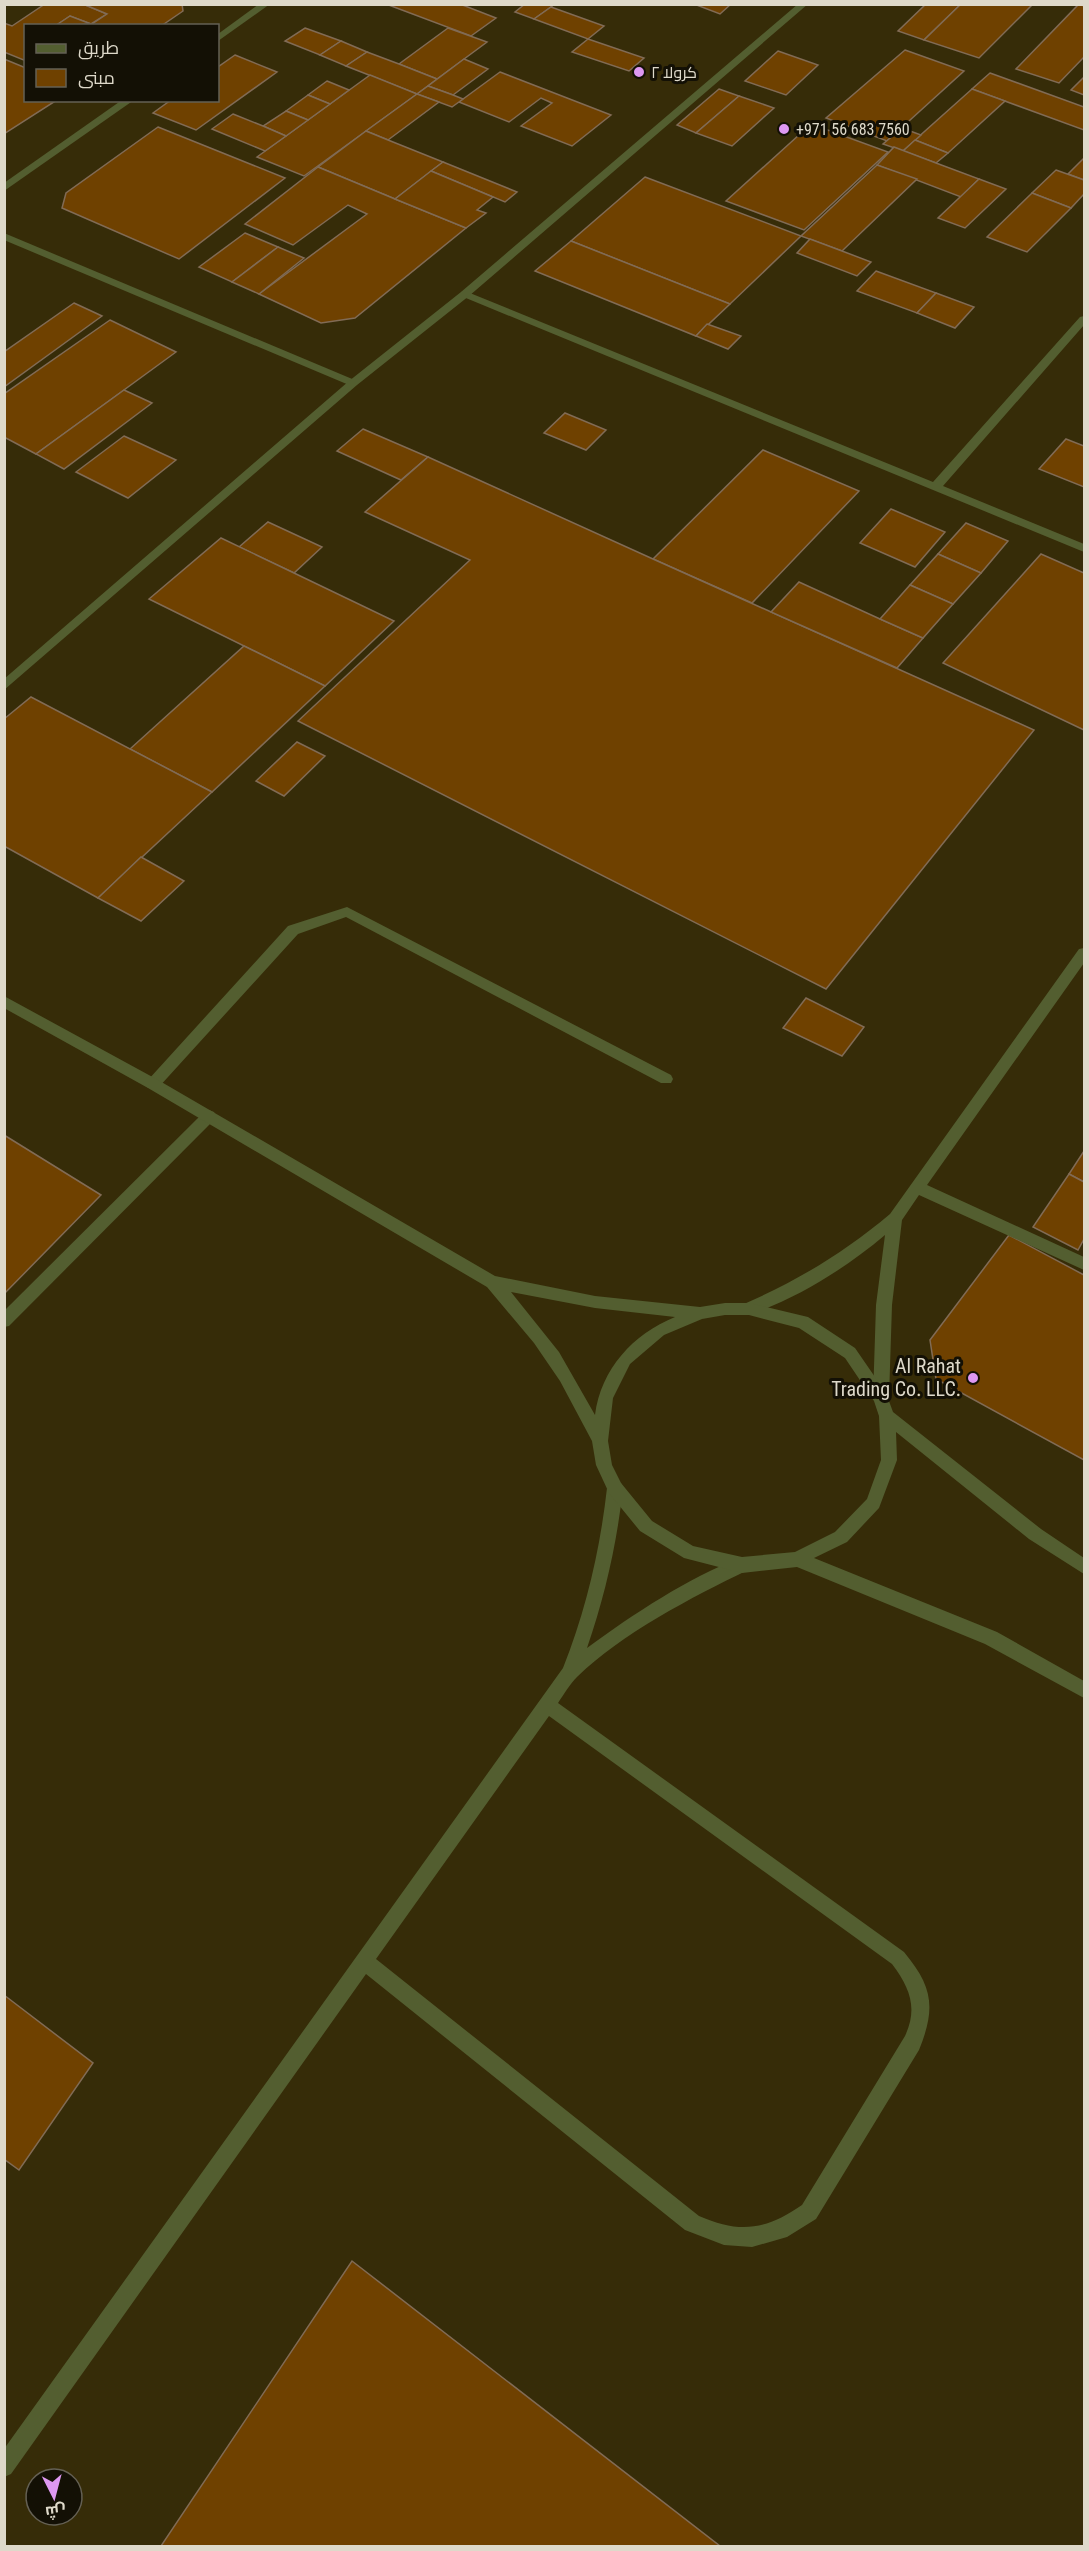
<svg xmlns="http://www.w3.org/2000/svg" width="1089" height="2551" viewBox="0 0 1089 2551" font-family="'Roboto Condensed',Cairo,sans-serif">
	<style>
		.built { fill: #362c08; fill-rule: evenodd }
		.building { fill: #6f4100; stroke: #816b55; stroke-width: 1.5 }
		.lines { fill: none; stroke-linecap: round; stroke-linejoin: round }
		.service { fill: #535e30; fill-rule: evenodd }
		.minor { fill: #535e30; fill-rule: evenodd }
		.tertiary { fill: #535e30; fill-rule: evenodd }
		.poi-dot { fill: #de98f2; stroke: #131005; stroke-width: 2 }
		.labels { text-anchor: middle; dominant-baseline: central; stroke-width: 6; stroke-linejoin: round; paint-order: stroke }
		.far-poi-label { font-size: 16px; fill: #ded9ca; stroke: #131005; text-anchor: start }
		.poi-label { font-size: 20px; fill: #ded9ca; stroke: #131005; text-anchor: end }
	</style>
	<rect width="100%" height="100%" fill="#2e270c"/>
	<!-- built -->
	<path class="built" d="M5,5H1084V2546H5ZM26,26H218V100H26ZM36,2479H72V2515H36Z"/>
	<!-- building -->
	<g class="building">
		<path d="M45,4H83L107,14L91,24L70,16L55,26H26V61L4,52V23L12,26Z"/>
		<path d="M83,4H182L183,11L161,26H89L107,14Z"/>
		<path d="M386,4H460L496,18L471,36Z"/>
		<path d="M525,4H555L534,19L515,12Z"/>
		<path d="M694,4H731L720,14Z"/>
		<path d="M926,4H961L924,40L898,31Z"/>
		<path d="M961,4H1033L979,58L924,40Z"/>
		<path d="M1079,4L1084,6V57L1059,83L1016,69Z"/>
		<path d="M551,7L604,26L588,39L534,19Z"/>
		<path d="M70,16L91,24L55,26Z"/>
		<path d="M305,28L341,41L320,55L285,41Z"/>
		<path d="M448,28L487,42L437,79L399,64Z"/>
		<path d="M588,39L644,58L629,71L572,52Z"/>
		<path d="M341,41L367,52L346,66L320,55Z"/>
		<path d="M905,50L964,71L887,141L826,118Z"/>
		<path d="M778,51L818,65L786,95L745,81Z"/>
		<path d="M367,52L399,64L437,79L417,94L346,66Z"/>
		<path d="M235,55L277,72L196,130L153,113L171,100H218V67Z"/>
		<path d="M4,59L26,68V100H57L4,134Z"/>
		<path d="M464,59L488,69L453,95L428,86Z"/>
		<path d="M500,72L611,115L572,146L521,126L552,103L541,98L509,122L459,102Z"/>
		<path d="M990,73L1084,107V130L972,89Z"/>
		<path d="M370,75L417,94L304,176L257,157Z"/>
		<path d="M1084,77V95L1071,90Z"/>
		<path d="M327,81L349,90L330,104L308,95Z"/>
		<path d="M428,86L453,95L463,99L452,107L417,94Z"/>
		<path d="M719,89L739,96L696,133L677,125Z"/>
		<path d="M972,89L1005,101L948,153L915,140Z"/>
		<path d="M417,94L439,102L388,140L366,131Z"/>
		<path d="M308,95L330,104L308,120L286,111Z"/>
		<path d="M739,96L774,108L732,146L696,133Z"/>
		<path d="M286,111L308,120L286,136L263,126Z"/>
		<path d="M233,114L263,126L286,136L265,151L212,129Z"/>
		<path d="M811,124L888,152L804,230L726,201Z"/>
		<path d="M158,127L285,178L179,259L62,208L66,193Z"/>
		<path d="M902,128L921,135L903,151L883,144Z"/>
		<path d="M366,131L388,140L443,162L395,199L318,167Z"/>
		<path d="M915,140L948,153L936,163L903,151Z"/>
		<path d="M894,147L936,163L979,179L961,197L877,165Z"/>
		<path d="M1084,158V180L1068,174Z"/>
		<path d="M443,162L517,192L505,202L431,171Z"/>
		<path d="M877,165L917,179L842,251L801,236Z"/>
		<path d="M318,167L395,199L466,228L355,318L321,323L259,294L367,214L348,205L293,245L245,224Z"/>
		<path d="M1056,170L1084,180V194L1071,208L1032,193Z"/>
		<path d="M431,171L493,197L477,210L486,213L466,228L395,199Z"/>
		<path d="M645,177L801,236L730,304L571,241Z"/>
		<path d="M979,179L1006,189L965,228L938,218Z"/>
		<path d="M1032,193L1071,208L1027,252L987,237Z"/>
		<path d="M245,233L278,247L232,282L199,267Z"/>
		<path d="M810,239L842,251L871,262L857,276L797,253Z"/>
		<path d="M571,241L730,304L696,336L535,271Z"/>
		<path d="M278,247L304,258L259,294L232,282Z"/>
		<path d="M876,271L936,293L917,313L857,291Z"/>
		<path d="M936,293L974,307L955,328L917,313Z"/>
		<path d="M74,303L102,316L4,387V352Z"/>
		<path d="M110,320L176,352L36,454L4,437V394Z"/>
		<path d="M707,324L741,336L728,349L696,336Z"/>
		<path d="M124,390L152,403L64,469L36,454Z"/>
		<path d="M565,413L606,430L586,450L544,433Z"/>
		<path d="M363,429L428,457L401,480L337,451Z"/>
		<path d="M124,436L176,460L128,498L76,472Z"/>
		<path d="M1066,439L1084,446V487L1039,469Z"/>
		<path d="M763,450L859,491L752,603L653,559Z"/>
		<path d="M428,457L653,559L1034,730L826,989L298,721L470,560L365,512Z"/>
		<path d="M891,509L945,532L915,567L860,543Z"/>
		<path d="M268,522L322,547L294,573L239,547Z"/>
		<path d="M966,523L1008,541L981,573L938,554Z"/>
		<path d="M221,538L294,573L394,621L325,686L149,599Z"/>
		<path d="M938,554L981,573L953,604L910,585Z"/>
		<path d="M1041,554L1084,573V730L943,663Z"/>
		<path d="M799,582L880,619L923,638L897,668L771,612Z"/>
		<path d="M910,585L953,604L923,638L880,619Z"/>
		<path d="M244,646L325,686L212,792L130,749Z"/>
		<path d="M31,697L212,792L98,898L4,846V719Z"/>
		<path d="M297,742L325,756L284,796L256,781Z"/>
		<path d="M141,857L184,881L141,921L98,898Z"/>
		<path d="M806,998L864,1027L842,1056L783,1028Z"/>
		<path d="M4,1135L101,1195L4,1294Z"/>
		<path d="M1084,1151V1182L1069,1174Z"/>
		<path d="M1069,1174L1084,1182V1239L1078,1250L1033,1227Z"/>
		<path d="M1009,1235L1084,1275V1460L936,1379L930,1340Z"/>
		<path d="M4,1995L93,2063L19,2170L4,2159Z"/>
		<path d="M352,2261L720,2546H161Z"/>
	</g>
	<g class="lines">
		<!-- service -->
		<g class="service">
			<path d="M259,4H270L218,41V34Z"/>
			<path d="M122,100H134L4,191V183Z"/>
			<path d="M4,233L357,381L358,383L353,386L349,385L4,240Z"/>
			<path d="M465,291L933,482L1080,317L1084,316V325L943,486L1084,544V552L461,296V292Z"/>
			<path d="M347,907L671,1075L673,1079L671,1083H661L346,917L298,934L158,1088H148L146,1084L148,1080L288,926Z"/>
			<path d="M1084,948V963L927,1185L1084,1257V1270L919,1195L902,1220L892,1305L889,1398L886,1403L881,1405L876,1403L873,1398L876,1305L885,1235C846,1268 798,1298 749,1315L744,1314L741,1309L744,1304C797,1281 845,1252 890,1214L1079,949Z"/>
			<path d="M209,1110L214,1112L216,1116L214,1120L9,1326L4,1327V1311L204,1112Z"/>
			<path d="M615,1481L621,1483L623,1488C617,1543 605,1596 587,1648C635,1613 686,1579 742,1557L748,1560L750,1565L748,1570C692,1597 621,1634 577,1677C570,1684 564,1694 558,1703L904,1952C933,1987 936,2008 919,2050L816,2219L787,2237L752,2247L724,2245L685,2230L366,1974L11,2474L4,2477V2449L563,1668C586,1610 600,1550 607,1488L609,1483ZM549,1716L892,1964C910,1988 918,2008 905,2036L802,2205C766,2230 740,2234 699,2216L376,1959Z"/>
		</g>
		<!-- minor -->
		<path class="minor" d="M798,4H808L469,296L357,385L4,690V679L349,381L461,292Z"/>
		<!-- tertiary -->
		<path class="tertiary" d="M4,996L158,1080L495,1276L595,1296L700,1307L725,1303H749L808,1317L855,1348L886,1393L893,1412L1041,1529L1084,1558V1574L1029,1539L896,1432L897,1460L879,1508L847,1542L814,1558L997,1632L1084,1681V1698L985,1644L797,1567L742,1573L684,1558L640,1531L609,1493L596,1465L592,1441L560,1381L534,1343L487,1287L148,1088L4,1008ZM511,1292L595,1308L675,1317C633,1334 601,1369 595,1415L559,1352ZM725,1315H749L799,1328L845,1358L874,1401L879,1416L881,1460L867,1499L835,1532L795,1552L742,1557L693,1546L652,1521L621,1483L612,1465L608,1441L613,1398L630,1364L664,1335L702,1319Z"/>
	</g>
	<!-- markers -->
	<g class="poi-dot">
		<circle cx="639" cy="72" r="6"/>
		<circle cx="784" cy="129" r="6"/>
		<circle cx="973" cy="1378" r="6"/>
	</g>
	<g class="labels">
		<!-- far-poi labels -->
		<g class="far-poi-label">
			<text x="651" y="72">كرولا ٢</text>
			<text x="796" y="129">+971 56 683 7560</text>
		</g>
		<!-- poi labels -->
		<g class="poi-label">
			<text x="961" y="1366">Al Rahat<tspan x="961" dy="23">Trading Co. LLC.</tspan></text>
		</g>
	</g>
	<!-- border -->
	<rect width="1089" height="2551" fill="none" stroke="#ded9ca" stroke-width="12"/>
	<!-- legend -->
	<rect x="24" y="24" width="195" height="78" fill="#131005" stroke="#646054" stroke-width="1.5"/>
	<rect x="36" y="44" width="30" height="9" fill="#535e30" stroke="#646054" stroke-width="1.5"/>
	<text x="78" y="54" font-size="18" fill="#ded9ca">طريق</text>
	<rect x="36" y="69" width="30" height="18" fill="#6f4100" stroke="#646054" stroke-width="1.5"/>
	<text x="78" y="84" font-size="18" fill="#ded9ca">مبنى</text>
	<!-- north arrow -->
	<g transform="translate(54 2497) rotate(174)"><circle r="28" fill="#131005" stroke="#646054" stroke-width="1.5"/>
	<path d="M0-4.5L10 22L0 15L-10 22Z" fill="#de98f2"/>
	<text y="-9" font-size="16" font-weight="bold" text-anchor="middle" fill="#ded9ca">ش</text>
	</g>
</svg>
